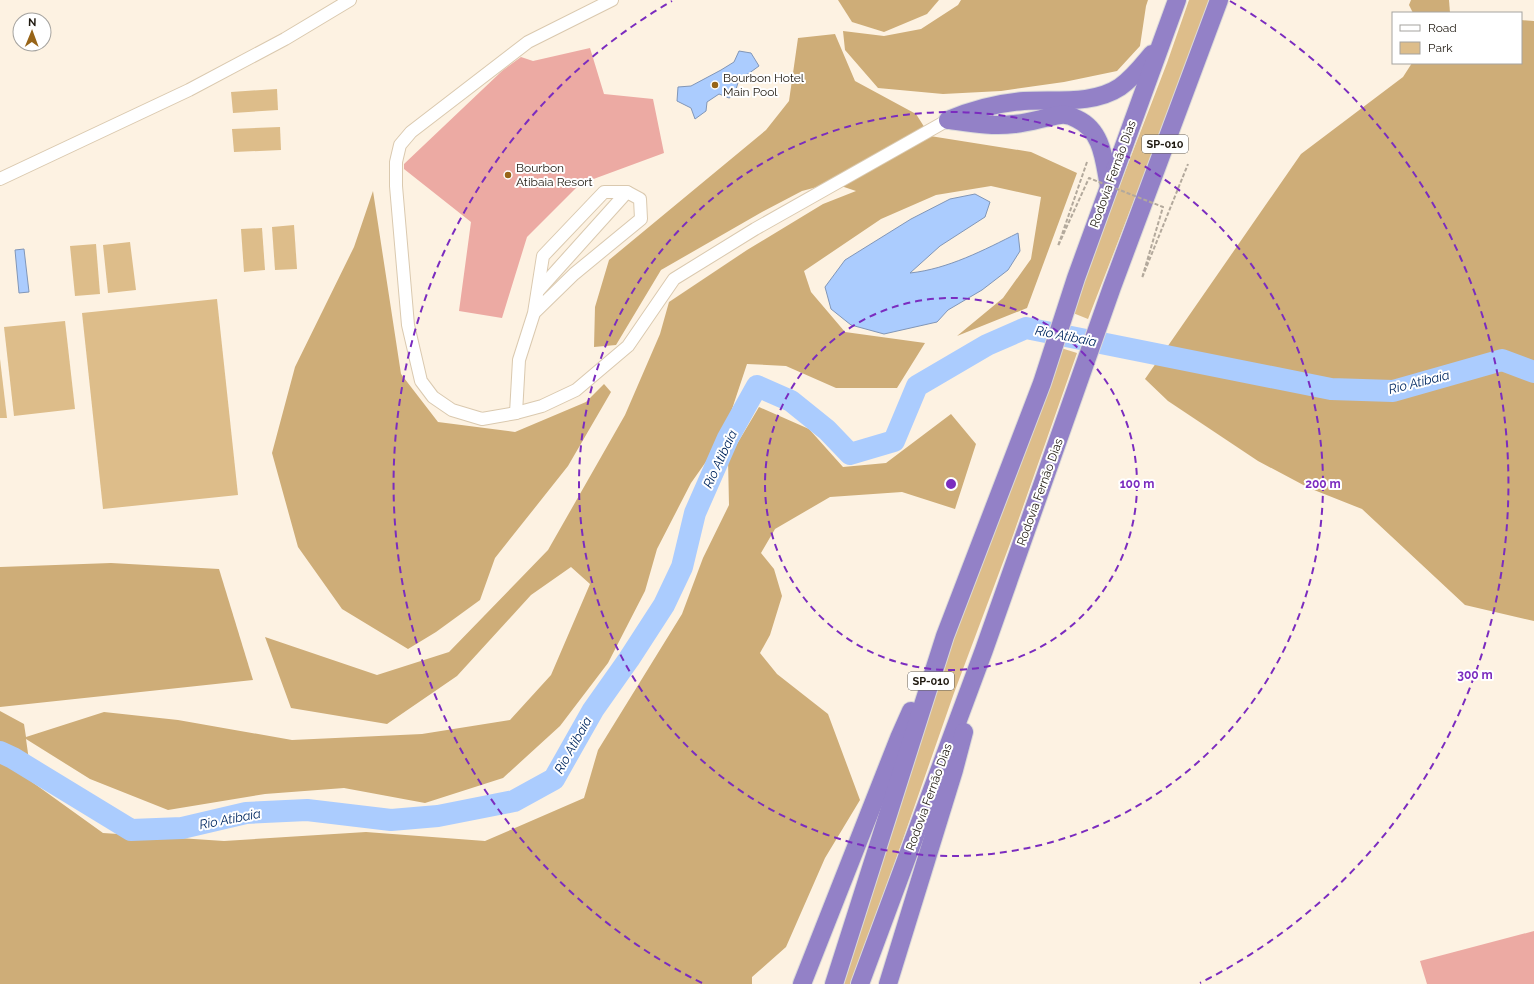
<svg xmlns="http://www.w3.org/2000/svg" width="1534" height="984" viewBox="0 0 1534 984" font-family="Raleway,sans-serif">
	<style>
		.green { fill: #ddbd8a }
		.forest { fill: #cead78 }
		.water { fill: #abccfe; stroke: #8196b7 }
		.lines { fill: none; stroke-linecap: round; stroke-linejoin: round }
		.river { stroke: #abccfe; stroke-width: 22 }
		.building { fill: #ecaaa3 }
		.minor-casing { stroke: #dac9af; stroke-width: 14 }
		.highway-casing { stroke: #dbdad9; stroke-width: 20 }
		.minor { stroke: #fff; stroke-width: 12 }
		.highway { stroke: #9381c7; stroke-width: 18 }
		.path-bridge { stroke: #b3a99c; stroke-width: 2; stroke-dasharray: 4 2; stroke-linecap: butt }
		.ring { fill: none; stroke: #7b2cbf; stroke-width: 2; stroke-dasharray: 7 5 }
		.poi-dot { fill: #976418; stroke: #fff; stroke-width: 1.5 }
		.labels { text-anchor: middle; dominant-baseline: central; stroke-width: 4; stroke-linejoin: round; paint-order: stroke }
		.shield { fill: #fff; stroke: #625e58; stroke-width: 1 }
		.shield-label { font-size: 11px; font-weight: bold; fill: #1f1910 }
		.poi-label { font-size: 12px; fill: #1f1910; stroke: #fff; text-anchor: start }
		.street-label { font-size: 12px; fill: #1f1910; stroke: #fff }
		.water-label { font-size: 13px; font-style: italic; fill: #012861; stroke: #fff }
		.centre { fill: #7b2cbf; stroke: #fff; stroke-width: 2 }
		.ring-label { font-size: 12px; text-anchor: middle; font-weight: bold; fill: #7b2cbf; stroke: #fff; stroke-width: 4; stroke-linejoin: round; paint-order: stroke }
	</style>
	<rect width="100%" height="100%" fill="#fdf2e2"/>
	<!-- green -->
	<g class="green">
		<path d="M1189,0H1210L1185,69L1088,319L1073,313L1113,203L1167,63Z"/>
		<path d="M277,89L278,110L233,113L231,92Z"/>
		<path d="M280,127L281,150L234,152L232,129Z"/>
		<path d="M294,225L297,269L275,270L272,227Z"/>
		<path d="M262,228L265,270L244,272L241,229Z"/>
		<path d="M130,242L136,290L108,293L103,245Z"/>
		<path d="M96,244L100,294L75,296L70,246Z"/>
		<path d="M217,299L238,495L103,509L82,313Z"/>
		<path d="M65,321L75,409L14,416L4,327Z"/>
		<path d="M1061,348L1077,353L1011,541L954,693L894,865L850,984H839L901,790L958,626Z"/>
		<path d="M0,359L7,418H0Z"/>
	</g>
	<!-- forest -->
	<g class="forest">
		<path d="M838,0H939L927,14L884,32L852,22Z"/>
		<path d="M961,0H1148L1146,6L1140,46L1117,71L1064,82L1001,91L943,94L878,88L845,50L843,31L884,36L921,29L958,5Z"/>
		<path d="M1411,0H1449L1450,13H1413L1409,5Z"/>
		<path d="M1521,20L1534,21V621L1465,605L1362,509L1309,488L1258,461L1168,401L1145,379L1301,154L1403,77L1412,63H1521Z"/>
		<path d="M835,34L855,81L916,114L930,136L1031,152L1077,173L1027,308L957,336L1003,298L1031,259L1041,197L991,186L936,195L881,219L804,271L811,292L845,332L925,343L897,388H836L786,366L747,364L722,439L691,483L657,549L645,591L608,663L560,726L503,778L425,803L344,788L265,794L168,810L90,779L26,739L32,782L103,833L224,841L366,832L485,841L584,798L598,750L682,614L703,558L729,505L728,459L759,407L809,429L843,467L886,463L951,414L976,444L955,509L902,492L830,497L775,529L761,553L774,569L782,596L770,635L760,653L777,674L828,714L860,800L825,858L786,947L752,977V984H0V711L24,724L26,737L104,712L178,720L292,740L422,734L510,720L551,675L590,584L571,567L531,595L457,676L387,724L291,708L265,637L377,675L449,652L548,550L625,415L660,334L669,302L747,250L823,204L856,191L832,183L802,191L762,212L661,270L616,345L594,347L595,307L609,260L766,130L789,101L798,38Z"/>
		<path d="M373,191L401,374L438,422L515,432L586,402L604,384L611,392L568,466L495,558L480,600L436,632L408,649L342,609L298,547L272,453L295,367L354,247Z"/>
		<path d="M111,563L219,569L253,680L0,707V567Z"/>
	</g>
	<!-- water -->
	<g class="water">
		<path d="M739,51L751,53L759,66L748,74L740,76L734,96L729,98L719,94L707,102L706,111L695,119L691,108L677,101L678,87L691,86L721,70L734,62Z"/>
		<path d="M975,194L990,202L985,217L940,246L910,273C948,269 984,250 1018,233L1020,251L1008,270L982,290L948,310L937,322L884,334L851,325L831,309L825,287L845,260L911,219L950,199Z"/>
		<path d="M24,249L29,292L19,293L15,250Z"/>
	</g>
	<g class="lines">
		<!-- river -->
		<path class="river" d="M0,752L13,758L131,830L182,828L246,813L307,810L391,820L438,816L514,801L554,779L593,710L629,659L664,605L682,567L695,513L728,438L757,386L791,401L827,430L850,454L894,441L917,386L987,345L1026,328L1331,389L1393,391L1502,360L1534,372"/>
	</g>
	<!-- building -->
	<g class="building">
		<path d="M590,48L604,94L653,99L664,153L580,184L527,237L502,318L459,311L471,222L404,169V164L502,71L521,57L533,61Z"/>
		<path d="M1534,931V984H1427L1420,961Z"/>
	</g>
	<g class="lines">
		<defs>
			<g id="minor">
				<path d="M612,0L528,42L411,132L400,145L396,162V186L408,325L421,381L433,397L452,410L482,419L516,413L542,406L576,390L628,346L674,279L755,229L948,120"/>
				<path d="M0,179L189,90L285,39L350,0"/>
				<path d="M538,291L627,192"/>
				<path d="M516,413L519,360L534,313L543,256L604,192H627L640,199L641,219L574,274L534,313"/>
			</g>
			<g id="highway">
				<path d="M948,120C972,110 998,103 1024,101C1055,99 1093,105 1120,87C1133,78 1142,66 1152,54"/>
				<path d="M950,120C971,123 993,127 1014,124C1030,123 1045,117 1060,115C1066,114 1072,116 1077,119C1103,131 1104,161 1109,186"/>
				<path d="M802,984L899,738L911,711"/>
				<path d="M834,984L945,636L1042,383L1076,278L1177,0"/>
				<path d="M860,984L984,650L1112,287L1219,0"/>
				<path d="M888,984L954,770L964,732"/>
			</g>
		</defs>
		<!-- minor casing -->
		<use href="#minor" class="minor-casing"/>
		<!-- highway casing -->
		<use href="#highway" class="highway-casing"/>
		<!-- minor -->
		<use href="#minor" class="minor"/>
		<!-- highway -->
		<use href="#highway" class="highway"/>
		<!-- path-bridge -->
		<path class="path-bridge" d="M1087,162L1058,246L1089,178L1163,207L1142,278L1188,164"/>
	</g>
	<!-- distance rings -->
	<g class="ring">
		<circle cx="951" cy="484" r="186"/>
		<circle cx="951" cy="484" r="372"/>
		<path d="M702 983A558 558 0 0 1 672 1M1230 1A558 558 0 0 1 1200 983"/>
	</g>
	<!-- markers -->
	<g class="poi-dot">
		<circle cx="715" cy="85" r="4"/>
		<circle cx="508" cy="175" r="4"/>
	</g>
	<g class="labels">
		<!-- shield labels -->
		<g class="shield">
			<rect x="1142" y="135" width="46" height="18" rx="3"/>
			<rect x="908" y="672" width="46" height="18" rx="3"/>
		</g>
		<g class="shield-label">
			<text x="1165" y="144">SP-010</text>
			<text x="931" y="681">SP-010</text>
		</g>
		<!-- poi labels -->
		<g class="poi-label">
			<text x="723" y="78">Bourbon Hotel<tspan x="723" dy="14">Main Pool</tspan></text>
			<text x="516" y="168">Bourbon<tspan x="516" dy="14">Atibaia Resort</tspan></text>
		</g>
		<!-- street labels -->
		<g class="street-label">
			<text transform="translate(1113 174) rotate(-70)">Rodovia Fernão Dias</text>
			<text transform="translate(1040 492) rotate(-70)">Rodovia Fernão Dias</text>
			<text transform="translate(929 797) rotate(-70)">Rodovia Fernão Dias</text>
		</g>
		<!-- water labels -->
		<g class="water-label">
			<text transform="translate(1066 336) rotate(11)">Rio Atibaia</text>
			<text transform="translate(1419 382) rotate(-14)">Rio Atibaia</text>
			<text transform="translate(720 459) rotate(-65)">Rio Atibaia</text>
			<text transform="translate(573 745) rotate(-61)">Rio Atibaia</text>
			<text transform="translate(230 819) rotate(-11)">Rio Atibaia</text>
		</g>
	</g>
	<circle cx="951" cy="484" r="6" class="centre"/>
	<g class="ring-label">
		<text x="1137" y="488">100 m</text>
		<text x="1323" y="488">200 m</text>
		<text x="1475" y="679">300 m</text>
	</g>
	<!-- legend -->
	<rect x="1392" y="12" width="130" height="52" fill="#ffffff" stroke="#a5a39f"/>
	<rect x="1400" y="25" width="20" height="6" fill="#ffffff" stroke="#a5a39f"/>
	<text x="1428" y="32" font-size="12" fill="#1f1910">Road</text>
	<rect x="1400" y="42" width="20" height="12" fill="#ddbd8a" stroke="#a5a39f"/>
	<text x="1428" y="52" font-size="12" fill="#1f1910">Park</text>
	<!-- north arrow -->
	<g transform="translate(32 32) rotate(1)"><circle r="19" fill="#ffffff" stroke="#a5a39f"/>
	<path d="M0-3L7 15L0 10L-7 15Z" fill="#976418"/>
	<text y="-6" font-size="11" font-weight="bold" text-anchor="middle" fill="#1f1910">N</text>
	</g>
</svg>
